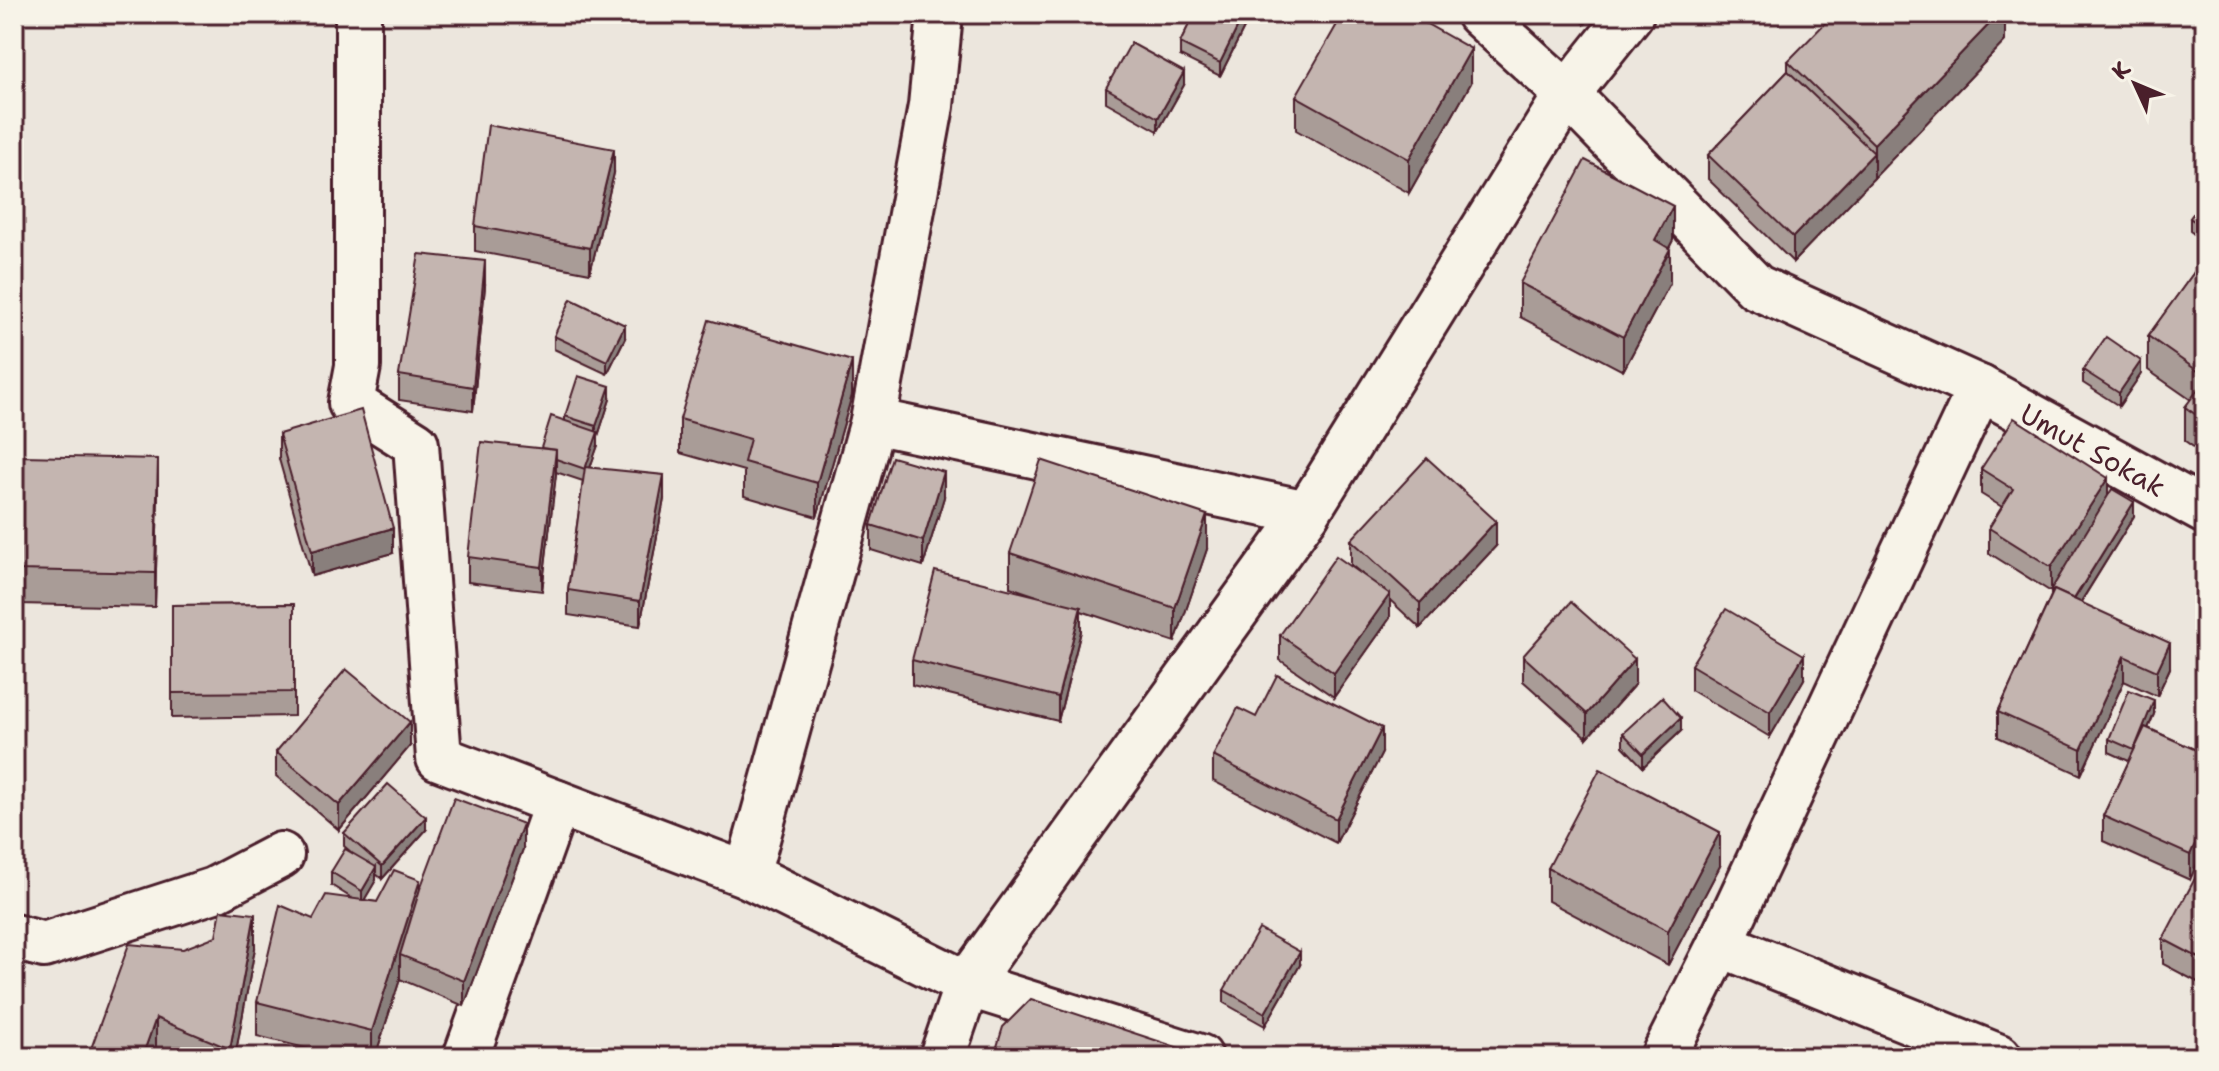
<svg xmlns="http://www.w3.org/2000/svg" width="2219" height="1071" viewBox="0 0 2219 1071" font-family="'Shantell Sans',sans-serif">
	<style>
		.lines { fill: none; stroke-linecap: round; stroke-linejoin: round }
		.minor-casing { stroke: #4a1f2b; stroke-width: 50 }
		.tertiary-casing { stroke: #4a1f2b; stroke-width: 50 }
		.minor { stroke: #f7f3e8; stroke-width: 44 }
		.tertiary { stroke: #f7f3e8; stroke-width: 44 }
		.wall { fill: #a99c97; stroke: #4a1f2b; stroke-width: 2 }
		.shaded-wall { fill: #897f7b; stroke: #4a1f2b; stroke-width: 2 }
		.building { fill: #c4b5b0; stroke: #4a1f2b; stroke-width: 2 }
		.labels { text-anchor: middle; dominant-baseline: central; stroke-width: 7; stroke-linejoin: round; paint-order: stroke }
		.street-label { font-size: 28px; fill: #4a1f2b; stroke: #f7f3e8 }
	</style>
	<rect width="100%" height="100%" fill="#ece6dd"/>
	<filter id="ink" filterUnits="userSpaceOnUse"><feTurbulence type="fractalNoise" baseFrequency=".0125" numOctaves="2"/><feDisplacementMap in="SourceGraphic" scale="16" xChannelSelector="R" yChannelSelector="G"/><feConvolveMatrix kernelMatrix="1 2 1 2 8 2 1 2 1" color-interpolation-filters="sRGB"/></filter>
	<g filter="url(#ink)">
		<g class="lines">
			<defs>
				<g id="minor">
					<path d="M358,14V366L351,403L416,444L439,758L747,875L967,984L1200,1057"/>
					<path d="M1479,14L1567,94L1756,287L1980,388L2205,511"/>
					<path d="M873,421L1307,513"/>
					<path d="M747,875L873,421L931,106L940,14"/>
					<path d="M14,937L44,945L214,890L281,855"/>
					<path d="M1720,944L1999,1057"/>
					<path d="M466,1057L557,803"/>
					<path d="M1663,1057L1720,944L1980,388"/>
				</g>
				<path id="tertiary" d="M942,1057L967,984L1307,513L1567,94L1631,14"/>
			</defs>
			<!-- minor casing -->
			<use href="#minor" class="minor-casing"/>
			<!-- tertiary casing -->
			<use href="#tertiary" class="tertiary-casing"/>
			<!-- minor -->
			<use href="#minor" class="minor"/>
			<!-- tertiary -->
			<use href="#tertiary" class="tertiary"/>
		</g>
		<!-- wall -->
		<g class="wall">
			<path d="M1194,14H1251L1220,76L1180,56V43Z"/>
			<path d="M1572,14H1594L1585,24Z"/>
			<path d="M2005,19V41L1793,262L1708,179V155L1788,71V61Z"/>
			<path d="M1471,83L1409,193L1296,130V96Z"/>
			<path d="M1184,85L1158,131L1106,102V88Z"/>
			<path d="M614,173L590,273L475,251V226Z"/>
			<path d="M2205,198V242L2190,231V218Z"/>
			<path d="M1673,240L1669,248L1670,283L1623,371L1520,317V283Z"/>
			<path d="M2205,257V455L2185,441V407L2191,400L2148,370V336Z"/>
			<path d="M485,286L473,411L399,400V375Z"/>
			<path d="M554,336L625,338L607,374L554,349Z"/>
			<path d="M2083,370L2141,374L2119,406L2083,383Z"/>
			<path d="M852,395L817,517L744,496V471L680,453V419Z"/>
			<path d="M610,399L598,436V445L590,467L664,499L640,626L568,615V590L583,481L556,472L542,591L468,582V557L541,448L565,421V416Z"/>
			<path d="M279,434L393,553L312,576L279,459Z"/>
			<path d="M1981,469L2108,496L2134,516L2081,602L2170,668L2157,696L2124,681L2081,775L1998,737V712L2051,596V592L1989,553V528L2002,507L1981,494Z"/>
			<path d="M158,493L155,607L19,604V570Z"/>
			<path d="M944,497L923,566L871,550V525Z"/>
			<path d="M1351,540L1496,546L1420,628L1390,600V618L1334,697L1280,660V635L1362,574L1351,565Z"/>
			<path d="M1207,549L1175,642L1081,611V631L1058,721L912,685V660L1034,595L1010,587V553Z"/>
			<path d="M2205,569V612L2198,608V584Z"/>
			<path d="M294,604V716L172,718V605Z"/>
			<path d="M1523,656L1635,684L1587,738L1523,681Z"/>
			<path d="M1691,665L1804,679L1770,737L1691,690Z"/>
			<path d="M2154,714L2148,728L2205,754L2190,880L2103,841V816L2129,761L2109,752V739Z"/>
			<path d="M1256,717L1382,753L1336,843L1213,781V756Z"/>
			<path d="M1681,731L1643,767L1623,746V733Z"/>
			<path d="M410,746L339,830L276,776V752Z"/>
			<path d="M426,830L382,879L376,874V880L364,900L377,902L420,890L523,849L464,1006L400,979L375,1057H341L257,1036V1002L313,919L353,899L331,885V872L351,852L344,846V833Z"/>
			<path d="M1720,866L1668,965L1548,901V868Z"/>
			<path d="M2205,872V986L2163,964V939Z"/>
			<path d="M255,948L235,1057H160L161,1054L156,1051L154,1057H88L183,949Z"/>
			<path d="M1300,965L1265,1026L1224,1003V990Z"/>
		</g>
		<!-- shaded-wall -->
		<g class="shaded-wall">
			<path d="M1244,14H1251L1220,76V63Z"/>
			<path d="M1585,14H1594L1585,24Z"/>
			<path d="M1999,14H2009L2005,19V41L1874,178V144Z"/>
			<path d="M1471,49V83L1409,193V159Z"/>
			<path d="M1184,72V85L1158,131V118Z"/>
			<path d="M614,149V173L590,273V248Z"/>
			<path d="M1874,153V178L1793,262V237Z"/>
			<path d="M1673,206V240L1655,274V240Z"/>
			<path d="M1670,249V283L1623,371V337Z"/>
			<path d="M485,261V286L473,411V387Z"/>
			<path d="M625,325V338L607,374V361Z"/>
			<path d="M852,361V395L817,517V483Z"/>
			<path d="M2141,361V374L2119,406V393Z"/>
			<path d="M610,386V399L598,436V445L585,482V469L596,435V426Z"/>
			<path d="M556,450V475L542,591V567Z"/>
			<path d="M158,459V493L155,607V573Z"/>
			<path d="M944,472V497L923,566V541Z"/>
			<path d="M664,475V499L640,626V601Z"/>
			<path d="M2108,478V503L2051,590V592V567Z"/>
			<path d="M2134,502V516L2072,616V603Z"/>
			<path d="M1207,515V549L1175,642V608Z"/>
			<path d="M1496,521V546L1420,628V603Z"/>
			<path d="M393,528V553L312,576V551Z"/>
			<path d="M1390,594V618L1334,697V673Z"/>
			<path d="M1081,607V631L1058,721V697Z"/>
			<path d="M2170,643V668L2157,696V671Z"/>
			<path d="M1804,655V679L1770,737V712Z"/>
			<path d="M2124,656V681L2081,775V750Z"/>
			<path d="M1635,659V684L1587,738V714Z"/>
			<path d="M2154,700V714L2134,763V750Z"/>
			<path d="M1681,718V731L1643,767V754Z"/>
			<path d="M410,722V746L339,830V805Z"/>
			<path d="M1382,728V753L1336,843V819Z"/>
			<path d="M426,817V830L382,879V866Z"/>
			<path d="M2205,821V845L2190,880V855Z"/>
			<path d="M523,824V849L464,1006V981Z"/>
			<path d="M1720,832V866L1668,965V931Z"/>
			<path d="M376,867V880L362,904V891Z"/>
			<path d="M420,880V914L400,955V979L375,1057H372V1031Z"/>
			<path d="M255,914V948L235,1057H230V1049Z"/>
			<path d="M1300,952V965L1265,1026V1013Z"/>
			<path d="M156,1018V1051L154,1057H142Z"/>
		</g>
		<!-- building -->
		<g class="building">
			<path d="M1194,14H1244L1220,63L1180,43Z"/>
			<path d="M1343,14H1409L1471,49L1409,159L1296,96Z"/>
			<path d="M1834,14H1999L1874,144L1788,61Z"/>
			<path d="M1131,43L1184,72L1158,118L1106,88Z"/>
			<path d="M1788,71L1874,153L1793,237L1708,155Z"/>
			<path d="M488,125L614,149L590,248L475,226Z"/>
			<path d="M1585,160L1673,206L1655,240L1670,249L1623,337L1520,283Z"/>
			<path d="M2205,198V229L2190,218Z"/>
			<path d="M419,254L485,261L473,387L399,375Z"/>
			<path d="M2205,257V376L2148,336Z"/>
			<path d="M571,299L625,325L607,361L554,336Z"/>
			<path d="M709,320L852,361L817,483L744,462L750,439L680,419Z"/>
			<path d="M2106,337L2141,361L2119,393L2083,370Z"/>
			<path d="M578,376L610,386L596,426L565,416Z"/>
			<path d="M2205,380V421L2185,407Z"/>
			<path d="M361,410L393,528L312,551L279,434Z"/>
			<path d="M551,416L598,432L585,469L556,459V450L541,448Z"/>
			<path d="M2014,418L2108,478L2051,567L1989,528L2013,489L1981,469Z"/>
			<path d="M481,442L556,450L542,567L468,557Z"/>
			<path d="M22,456L158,459L155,573L19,570Z"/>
			<path d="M892,457L944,472L923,541L871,525Z"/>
			<path d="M1427,458L1496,521L1420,603L1351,540Z"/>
			<path d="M1041,460L1207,515L1175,608L1010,553Z"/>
			<path d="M585,467L664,475L640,601L568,590Z"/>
			<path d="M2112,489L2134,502L2074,599L2054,590L2053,591L2051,590Z"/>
			<path d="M1336,556L1390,594L1334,673L1280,635Z"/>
			<path d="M2205,569V587L2198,584Z"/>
			<path d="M935,571L1081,607L1058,697L912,660Z"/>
			<path d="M2054,590L2170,643L2157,671L2124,656L2081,750L1998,712Z"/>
			<path d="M1571,602L1635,659L1587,714L1523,656Z"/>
			<path d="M294,604V692L172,693V605Z"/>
			<path d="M1726,609L1804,655L1770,712L1691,665Z"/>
			<path d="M346,669L410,722L339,805L276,752Z"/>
			<path d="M1277,675L1382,728L1336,819L1213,756L1238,708L1256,717Z"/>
			<path d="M2129,690L2154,700L2134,750L2109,739Z"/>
			<path d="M1662,697L1681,718L1643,754L1623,733Z"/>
			<path d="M2145,727L2205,754V821L2190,855L2103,816Z"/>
			<path d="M1600,769L1720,832L1668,931L1548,868Z"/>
			<path d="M388,784L426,817L382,866L344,833Z"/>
			<path d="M454,798L523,824L464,981L400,955L420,889Z"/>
			<path d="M345,849L376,867L362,891L331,872Z"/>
			<path d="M2200,869L2205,872V961L2163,939Z"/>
			<path d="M394,870L420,880L372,1031L257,1002L280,905L313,919L326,895L377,902Z"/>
			<path d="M221,910L255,914L230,1049L156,1018L142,1057H88L129,944L183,949L216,936Z"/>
			<path d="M1259,929L1300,952L1265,1013L1224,990Z"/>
			<path d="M1031,999L1179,1048L1176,1057H989L996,1050L1003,1027Z"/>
			<path d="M162,1048L217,1057H160Z"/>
			<path d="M837,1048L838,1057H739V1053Z"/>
		</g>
	</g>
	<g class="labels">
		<!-- street labels -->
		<g class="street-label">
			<text transform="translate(2093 450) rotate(29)">Umut Sokak</text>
		</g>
	</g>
	<!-- margin -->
	<rect width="2219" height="1071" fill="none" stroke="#f7f3e8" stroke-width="48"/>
	<rect x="24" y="24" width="2171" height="1023" fill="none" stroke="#4a1f2b" stroke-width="3" filter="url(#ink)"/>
	<!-- north arrow -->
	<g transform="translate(2135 84) rotate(314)" stroke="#f7f3e8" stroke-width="6" paint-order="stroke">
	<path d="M0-6L14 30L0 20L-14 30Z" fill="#4a1f2b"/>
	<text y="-12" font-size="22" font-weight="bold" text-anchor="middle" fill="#4a1f2b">K</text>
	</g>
</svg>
